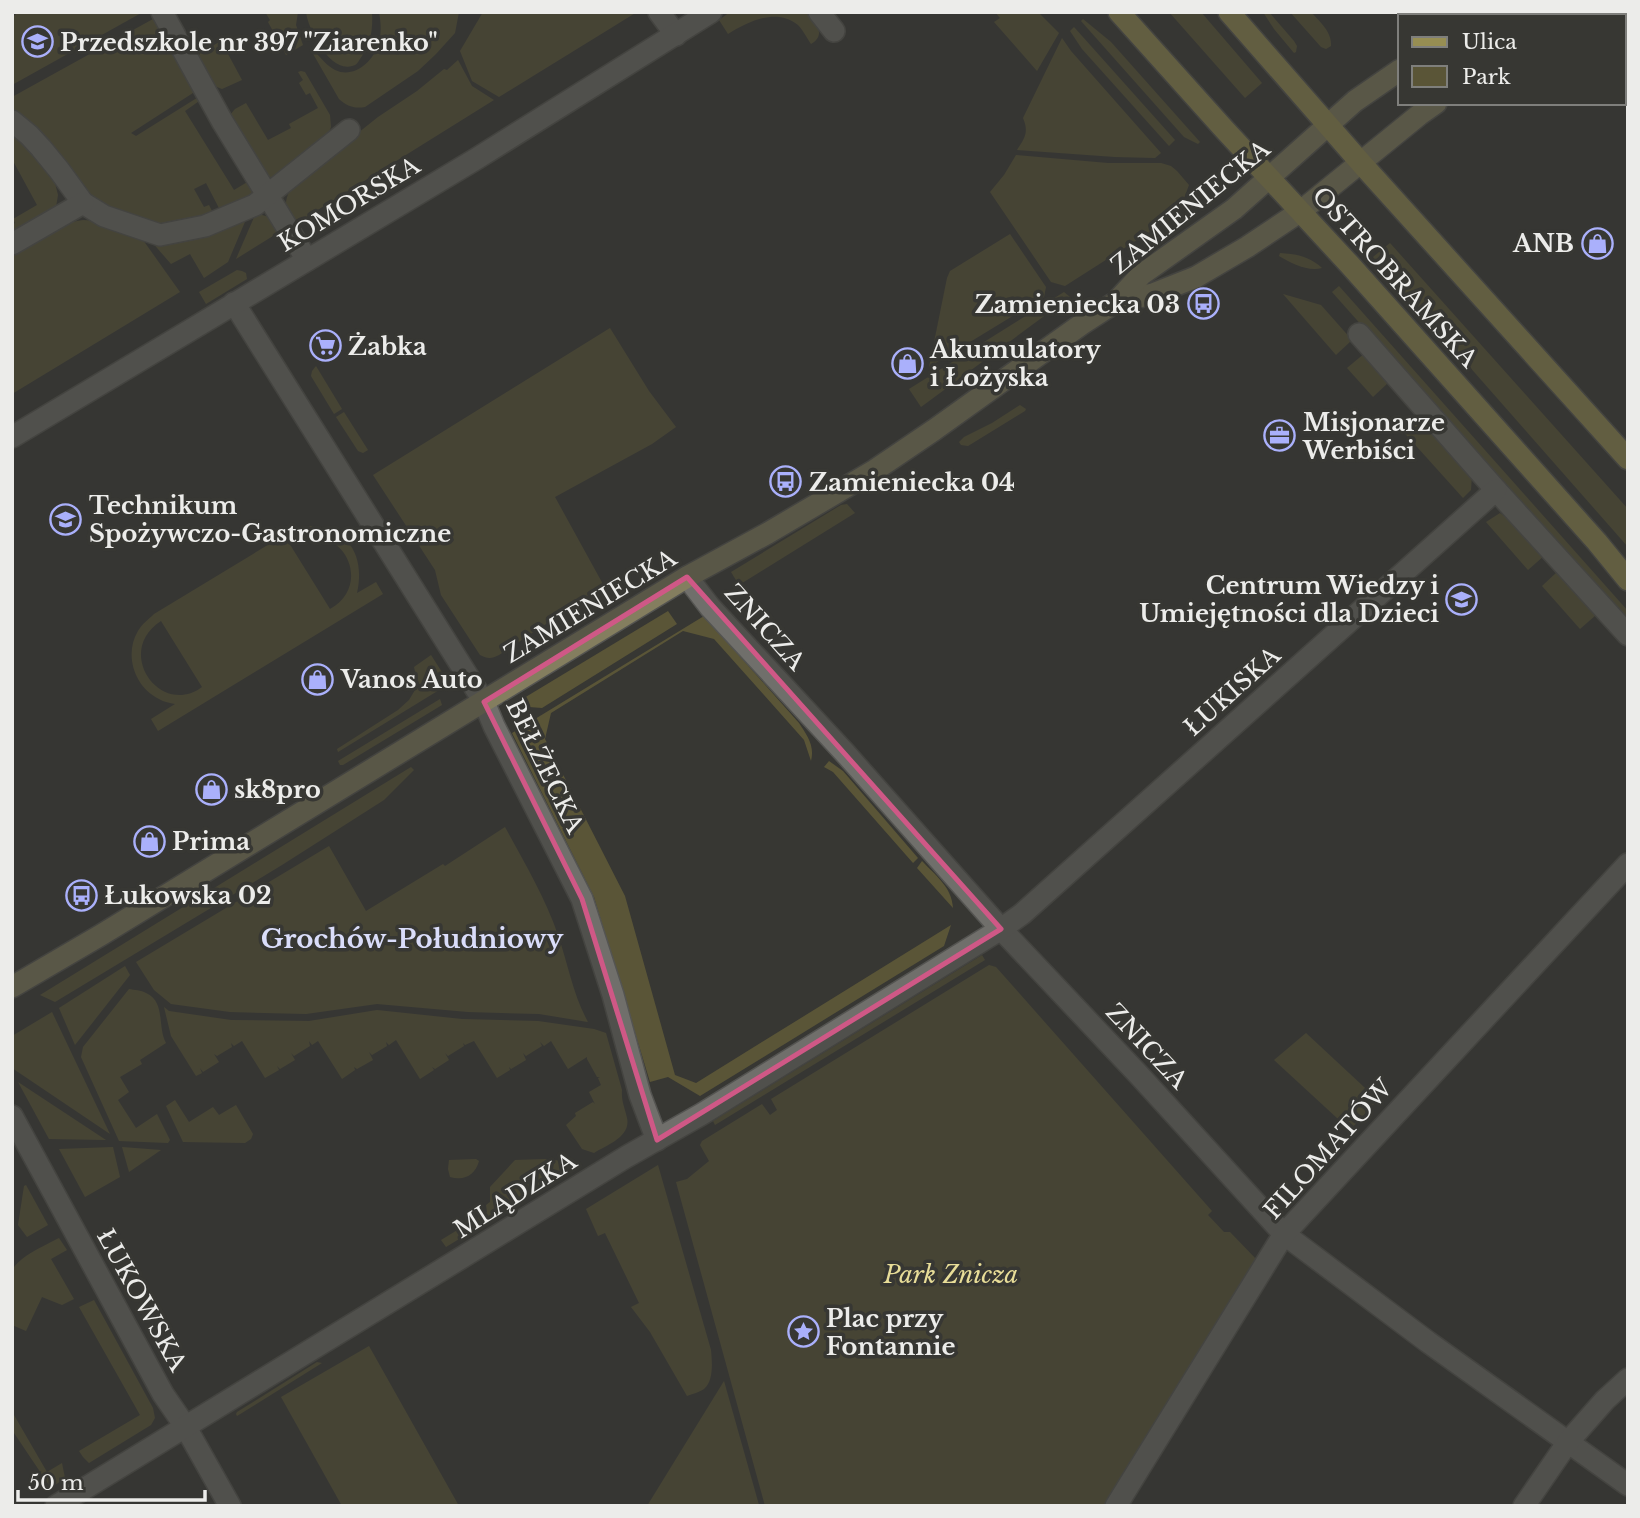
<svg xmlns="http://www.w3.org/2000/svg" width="1640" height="1518" viewBox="0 0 1640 1518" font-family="'Libre Baskerville',serif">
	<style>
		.green { fill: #5a5537; fill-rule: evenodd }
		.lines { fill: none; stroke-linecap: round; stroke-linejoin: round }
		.street-casing { stroke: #545451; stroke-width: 24 }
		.secondary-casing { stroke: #545451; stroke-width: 24 }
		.primary-casing { stroke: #545451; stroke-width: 24 }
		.street { stroke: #706f6b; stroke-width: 21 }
		.secondary { stroke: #847e5f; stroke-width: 21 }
		.primary { stroke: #978e53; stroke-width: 21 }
		.marked { fill: none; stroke: #cf5886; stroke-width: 5; stroke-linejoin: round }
		.labels { text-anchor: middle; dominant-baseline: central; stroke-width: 7; stroke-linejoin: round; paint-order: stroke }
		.poi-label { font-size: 24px; font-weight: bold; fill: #ececea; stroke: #373733; text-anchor: start }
		.street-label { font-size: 24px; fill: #ececea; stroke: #373733 }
		.park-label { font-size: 24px; font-style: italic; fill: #e8dd98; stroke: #373733 }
		.neighbourhood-label { font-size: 26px; font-weight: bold; fill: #daddfa; stroke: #373733 }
	</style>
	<rect width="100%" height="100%" fill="#373733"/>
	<!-- green -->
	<g class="green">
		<path d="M18,12H143L12,85V18Z"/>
		<path d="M265,12H298L296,25L303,45L286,55L268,22L270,20Z"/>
		<path d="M306,12H372C373,30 371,44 360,59C358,62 357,65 352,66C330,73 308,29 306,12Z"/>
		<path d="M379,12H459L455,33L436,54L418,71L365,107C354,109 347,106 339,99L312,52H315C321,58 327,66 335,70C353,79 373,62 378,45C382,35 381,23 379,12Z"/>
		<path d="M483,12H637L499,97L472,81L460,51Z"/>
		<path d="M730,12H805C816,20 827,35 811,44C807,38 803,30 798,25C776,7 748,22 728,34L719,20Z"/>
		<path d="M995,12H1038L1059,33L1037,71L994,22L1000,18Z"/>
		<path d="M1169,12H1201L1262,83L1245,98Z"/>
		<path d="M1263,12H1269L1294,41L1297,46L1296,52L1294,53L1274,29Z"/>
		<path d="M1290,12H1311C1320,22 1332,32 1331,46L1326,49L1321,47Z"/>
		<path d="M153,19L158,21L196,91L131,133L136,136L200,96L202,99L185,111L234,190L249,181L256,190L252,196L221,212L206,183L194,189L204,207L209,205L214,215L166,226L122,215L87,192L12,112V97Z"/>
		<path d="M1083,19L1111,42L1200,142L1198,144L1184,137L1081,21Z"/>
		<path d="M1074,27L1175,140L1169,146L1082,49L1070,31Z"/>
		<path d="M1062,38L1071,51L1161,153L1155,158L1115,157L1017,150C1025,138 1029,132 1023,118Z"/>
		<path d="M221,41L242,80L222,89L212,85L198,58L200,53Z"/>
		<path d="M458,60L472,86L494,100L300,221C281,214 284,199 293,185L378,117L417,91L444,69L447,70Z"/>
		<path d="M301,71L305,72L330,115L331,127L328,135L274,178L269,177L264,173L230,115L235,109L246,103L268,140L291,128L289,124L318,108L310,93L306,95L299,83L303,80L298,72Z"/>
		<path d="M12,130L55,183L58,195L56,207L12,234V225L15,223L13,219L37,205L12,159Z"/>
		<path d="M1016,155L1108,163H1161L1171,166L1177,171L1189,185L1180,209L1170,219L1065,286L1051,282L990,192L1004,175Z"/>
		<path d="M259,214L275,219L281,231L236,259L255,215Z"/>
		<path d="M247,217L228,262L204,278L190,254L171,264L151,241Z"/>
		<path d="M83,220L99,221L143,240L180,292L12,394V253L66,223Z"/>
		<path d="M1010,234L1046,287L1044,297L929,367L947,278L950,271Z"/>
		<path d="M1390,243L1628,509V547L1373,257Z"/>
		<path d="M1280,253C1296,254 1309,256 1322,268C1308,272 1291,263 1279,256Z"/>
		<path d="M237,270L242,271L246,273L247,279L206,304L199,292Z"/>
		<path d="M1339,286L1628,611V625L1332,292Z"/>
		<path d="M1064,292L1070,297L921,407L909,389Z"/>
		<path d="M1283,294L1321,305L1352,340L1336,355Z"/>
		<path d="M610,328L649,391L676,427L652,444L555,497L604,586L499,655C491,659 488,659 480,655L441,595L435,570L373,475Z"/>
		<path d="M1365,353L1390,381L1373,397L1347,368Z"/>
		<path d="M316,366L342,409L334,414L311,376L312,371Z"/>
		<path d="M1020,405L1026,409L1025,411L968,446L961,445L959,442L964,437L992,423Z"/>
		<path d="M344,412L368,450L363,453L358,451L336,417Z"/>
		<path d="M1418,412L1472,474L1471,490L1463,498L1400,428Z"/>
		<path d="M847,504L855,513L739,585L731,572L841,505Z"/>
		<path d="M1508,512L1545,555L1528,570L1486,522L1500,513L1504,516Z"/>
		<path d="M311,526C350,529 365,557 357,593L376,582L383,594L158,731L151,719L175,704C170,703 164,702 159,699C134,687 124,654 138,631C142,624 149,619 154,614L281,537L298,528ZM312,536C352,538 367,589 330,609L289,543L300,538ZM161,621L202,687C161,718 113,652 161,621Z"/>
		<path d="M1557,572L1596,615L1580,629L1542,586Z"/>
		<path d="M668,611L677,624L542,708L529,707L524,698Z"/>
		<path d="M704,616L799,723C807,735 815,746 811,761L804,740L714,639L683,631L551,713L545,739L625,896L675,1075L696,1083L951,925L944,946L700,1096L668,1077L650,1082L594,897L512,733Z"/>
		<path d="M431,655L447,680L444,687L338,752L337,749L398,710L409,700L418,685L414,667Z"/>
		<path d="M440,699L442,705L343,765H340L338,761Z"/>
		<path d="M829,761L843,771L918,858L913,863L833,772L824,767Z"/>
		<path d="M411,767L414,770L384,800L282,865L55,1002L40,995Z"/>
		<path d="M505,827C524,862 545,897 558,935C568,964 573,995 588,1022L539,1014L468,1012L377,1004L306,1014L230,1012L171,1004L154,990L136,962L329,846L366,911L443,864L445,866Z"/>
		<path d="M922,861C935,875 952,887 953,908L917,868Z"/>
		<path d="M982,955L985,960L715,1125L713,1121Z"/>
		<path d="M989,965L996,967L1212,1211L1208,1215L1224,1232H1230L1257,1260L1109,1506H765L676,1182L687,1179L709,1161L700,1145L702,1141L762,1104L770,1115L777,1110L771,1099Z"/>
		<path d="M125,966L130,975L75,1045L59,1008Z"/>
		<path d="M129,989C134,990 141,990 146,993C166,1002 157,1027 166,1043L140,1060L142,1064L120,1077L129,1092L118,1100L136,1128L157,1114L170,1140L168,1143L119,1141L81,1057L83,1047Z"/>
		<path d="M164,1007L169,1011L231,1020L309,1021L377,1010L462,1019L538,1021L594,1029L606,1033L622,1090C621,1101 625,1108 627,1118C631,1137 607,1145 594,1153L582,1149L566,1125L576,1116L575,1113L593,1102L595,1104L589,1092L601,1085L598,1078L600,1077H597L587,1059V1057L568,1069L551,1041L544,1046L540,1042L542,1046L526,1056L523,1053L526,1060L511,1069L509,1067L510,1070L497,1078L474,1041L465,1045L463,1043L464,1046L448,1056L445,1053L449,1060L435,1069L432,1067L434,1070L420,1079L396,1040L389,1045L386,1042L387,1046L372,1055L369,1052L373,1060L357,1069L354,1067L355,1070L342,1079L318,1041L312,1045L309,1041L310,1046L294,1056L291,1053L295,1060L280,1069L277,1066L279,1070L265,1078L242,1041L234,1046L231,1043L232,1047L217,1056L214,1054L219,1062L203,1072L200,1068L202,1073L196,1076L171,1036Z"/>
		<path d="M52,1012L110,1134L12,1068V1036Z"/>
		<path d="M1306,1033L1378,1100L1350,1130L1274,1060Z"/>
		<path d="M18,1082L106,1140L49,1139Z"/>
		<path d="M175,1100L189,1122L213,1107L219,1115L236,1105L253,1134L251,1139L245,1143L183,1142L166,1106Z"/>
		<path d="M113,1147L120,1177L85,1197L59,1149Z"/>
		<path d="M122,1147L161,1150L129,1172Z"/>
		<path d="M476,1159L479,1161C475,1175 465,1181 450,1177L448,1169L449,1160Z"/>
		<path d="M545,1159C555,1160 567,1160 571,1171L446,1247L441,1240L487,1212L486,1205L490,1202V1187L515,1160Z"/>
		<path d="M658,1165L711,1350C712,1361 714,1381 704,1389C700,1392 692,1394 687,1396L650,1332L631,1307L639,1303L605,1233L598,1236L586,1209Z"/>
		<path d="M26,1185L48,1225L27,1237L18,1225L24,1186Z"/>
		<path d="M59,1238L67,1250L51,1259L74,1299L62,1305L42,1297L26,1331L12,1325C12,1313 9,1277 13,1269C20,1256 46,1245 59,1238Z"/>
		<path d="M94,1300L153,1408L155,1418L151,1425L89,1463L83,1457L79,1451L140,1415L79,1307Z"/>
		<path d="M369,1346L459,1506H342L281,1397Z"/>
		<path d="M317,1362L322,1363L237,1416L236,1414L237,1412Z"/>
		<path d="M724,1381L759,1505L647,1506Z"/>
		<path d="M14,1415L47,1472L62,1463L65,1478L51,1488L12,1430V1416Z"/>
	</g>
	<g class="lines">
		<defs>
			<g id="street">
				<path d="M162,12L222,121L307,260"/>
				<path d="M659,12L676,35"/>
				<path d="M819,12L834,31"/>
				<path d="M12,121L29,135L41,148L59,170L83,203L104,216L160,235L205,226L255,205L349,130"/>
				<path d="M12,244L83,203"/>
				<path d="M234,303L484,702L494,726L582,899L613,995L640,1095L657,1140"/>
				<path d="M1359,334L1496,490L1628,635"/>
				<path d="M12,437L476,159L711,12"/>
				<path d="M687,577L710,607L845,753L1001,929L1138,1074L1284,1234L1428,1342L1628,1485"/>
				<path d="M12,1116L163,1394L185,1426L230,1506"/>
				<path d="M56,1506L626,1157L702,1114L1001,929L1022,914L1496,490"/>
				<path d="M1116,1506L1284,1234L1628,864"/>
				<path d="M1524,1506L1568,1442L1605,1400L1628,1379"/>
			</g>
			<g id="secondary">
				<path d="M1482,16L1487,12"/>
				<path d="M1568,16L1573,12"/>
				<path d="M1116,302L1153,294L1196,277L1247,247L1301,211L1419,115L1436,103"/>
				<path d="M12,987L101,935L687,577L768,533L875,470L934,430L1082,324L1116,302L1141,275L1234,209L1355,101L1400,70"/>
			</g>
			<g id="primary">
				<path d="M1119,12L1224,129L1350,265L1597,542L1628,580"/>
				<path d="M1229,12L1361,163L1628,459"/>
			</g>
		</defs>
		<!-- street casing -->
		<use href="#street" class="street-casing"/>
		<!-- secondary casing -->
		<use href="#secondary" class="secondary-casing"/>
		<!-- primary casing -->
		<use href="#primary" class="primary-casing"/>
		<!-- street -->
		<use href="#street" class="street"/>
		<!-- secondary -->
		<use href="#secondary" class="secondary"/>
		<!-- primary -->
		<use href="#primary" class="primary"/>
	</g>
	<!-- marked area -->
	<path d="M0 0H1640V1518H0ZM687,577L1001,929L657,1140L582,899L484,702Z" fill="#373733" fill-opacity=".55" fill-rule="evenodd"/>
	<path class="marked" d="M687,577L1001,929L657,1140L582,899L484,702Z"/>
	<!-- icons -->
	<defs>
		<symbol id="school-ring" viewBox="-11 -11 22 22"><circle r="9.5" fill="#373733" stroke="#aab0fb" stroke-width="1.5"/><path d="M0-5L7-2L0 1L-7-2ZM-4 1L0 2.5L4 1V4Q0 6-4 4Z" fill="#aab0fb"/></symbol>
		<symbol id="shop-ring" viewBox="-11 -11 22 22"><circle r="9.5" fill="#373733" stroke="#aab0fb" stroke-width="1.5"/><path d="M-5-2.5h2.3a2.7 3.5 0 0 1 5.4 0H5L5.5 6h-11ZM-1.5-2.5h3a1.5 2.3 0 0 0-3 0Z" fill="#aab0fb"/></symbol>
		<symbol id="bus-ring" viewBox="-11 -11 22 22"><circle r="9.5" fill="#373733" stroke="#aab0fb" stroke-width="1.5"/><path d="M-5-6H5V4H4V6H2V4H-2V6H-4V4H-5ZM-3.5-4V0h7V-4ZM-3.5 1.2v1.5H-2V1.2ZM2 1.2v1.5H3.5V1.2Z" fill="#aab0fb"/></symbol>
		<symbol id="supermarket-ring" viewBox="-11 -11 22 22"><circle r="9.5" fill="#373733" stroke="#aab0fb" stroke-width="1.5"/><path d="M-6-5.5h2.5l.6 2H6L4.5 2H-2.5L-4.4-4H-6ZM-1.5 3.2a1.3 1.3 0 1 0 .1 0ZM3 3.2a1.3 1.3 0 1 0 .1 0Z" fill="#aab0fb"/></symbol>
		<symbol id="office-ring" viewBox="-11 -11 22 22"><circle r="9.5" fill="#373733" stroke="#aab0fb" stroke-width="1.5"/><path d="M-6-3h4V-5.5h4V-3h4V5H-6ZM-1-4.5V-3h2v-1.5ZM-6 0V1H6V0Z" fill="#aab0fb"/></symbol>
		<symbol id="sight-ring" viewBox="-11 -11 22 22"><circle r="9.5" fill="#373733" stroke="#aab0fb" stroke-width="1.5"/><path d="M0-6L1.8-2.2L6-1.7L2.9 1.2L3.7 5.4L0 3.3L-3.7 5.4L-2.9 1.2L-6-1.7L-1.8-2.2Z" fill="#aab0fb"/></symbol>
	</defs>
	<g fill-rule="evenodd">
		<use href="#school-ring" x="20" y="24" width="35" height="35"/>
		<use href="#shop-ring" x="1580" y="226" width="35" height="35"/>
		<use href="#bus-ring" x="1186" y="286" width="35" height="35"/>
		<use href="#supermarket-ring" x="308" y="328" width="35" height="35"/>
		<use href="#shop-ring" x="890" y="346" width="35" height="35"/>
		<use href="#office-ring" x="1262" y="418" width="35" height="35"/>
		<use href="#bus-ring" x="768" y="464" width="35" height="35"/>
		<use href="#school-ring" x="48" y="502" width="35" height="35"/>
		<use href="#school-ring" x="1444" y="582" width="35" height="35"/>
		<use href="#shop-ring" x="300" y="662" width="35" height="35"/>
		<use href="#shop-ring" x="194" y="772" width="35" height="35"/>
		<use href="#shop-ring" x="132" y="824" width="35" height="35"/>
		<use href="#bus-ring" x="64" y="878" width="35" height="35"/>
		<use href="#sight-ring" x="786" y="1314" width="35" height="35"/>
	</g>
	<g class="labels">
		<!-- poi labels -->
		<g class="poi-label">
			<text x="60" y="42">Przedszkole nr 397 "Ziarenko"</text>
			<text x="1574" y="243" text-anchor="end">ANB</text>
			<text x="1180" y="304" text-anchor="end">Zamieniecka 03</text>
			<text x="348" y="346">Żabka</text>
			<text x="930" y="349">Akumulatory<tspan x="930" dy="28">i Łożyska</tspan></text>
			<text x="1303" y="422">Misjonarze<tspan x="1303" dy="28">Werbiści</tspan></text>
			<text x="809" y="482">Zamieniecka 04</text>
			<text x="89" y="505">Technikum<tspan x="89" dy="28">Spożywczo-Gastronomiczne</tspan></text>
			<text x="1439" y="585" text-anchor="end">Centrum Wiedzy i<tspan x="1439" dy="28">Umiejętności dla Dzieci</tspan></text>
			<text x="341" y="679">Vanos Auto</text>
			<text x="234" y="789">sk8pro</text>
			<text x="172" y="841">Prima</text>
			<text x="104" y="895">Łukowska 02</text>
			<text x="826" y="1318">Plac przy<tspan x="826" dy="28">Fontannie</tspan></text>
		</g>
		<!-- street labels -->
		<g class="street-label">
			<text transform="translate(349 204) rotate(-31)">KOMORSKA</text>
			<text transform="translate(1190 207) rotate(-39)">ZAMIENIECKA</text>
			<text transform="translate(1395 277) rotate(48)">OSTROBRAMSKA</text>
			<text transform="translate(590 606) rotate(-31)">ZAMIENIECKA</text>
			<text transform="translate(765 627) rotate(48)">ZNICZA</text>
			<text transform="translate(1232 691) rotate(-42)">ŁUKISKA</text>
			<text transform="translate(545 766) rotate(64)">BEŁŻECKA</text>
			<text transform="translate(1147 1046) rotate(47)">ZNICZA</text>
			<text transform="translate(1328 1149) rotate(-48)">FILOMATÓW</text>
			<text transform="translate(515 1195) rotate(-32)">MLĄDZKA</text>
			<text transform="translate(142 1300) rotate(61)">ŁUKOWSKA</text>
		</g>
		<!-- park labels -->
		<g class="park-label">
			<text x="951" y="1274">Park Znicza</text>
		</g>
		<!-- neighbourhood labels -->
		<g class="neighbourhood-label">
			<text x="412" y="939">Grochów-Południowy</text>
		</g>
	</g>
	<!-- border -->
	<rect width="1640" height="1518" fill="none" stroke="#ececea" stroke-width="28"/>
	<!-- legend -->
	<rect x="1398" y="14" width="228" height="91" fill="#373733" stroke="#7f7f7c" stroke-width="2"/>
	<rect x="1412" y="37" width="35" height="10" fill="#978e53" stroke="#7f7f7c" stroke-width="2"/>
	<text x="1462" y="49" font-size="21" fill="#ececea">Ulica</text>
	<rect x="1412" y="66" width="35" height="21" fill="#5a5537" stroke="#7f7f7c" stroke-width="2"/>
	<text x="1462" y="84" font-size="21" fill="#ececea">Park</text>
	<!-- scale -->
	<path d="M18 1490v10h187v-10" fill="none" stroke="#ececea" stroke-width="3.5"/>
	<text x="28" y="1490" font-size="21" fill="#ececea" stroke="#373733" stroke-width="5" paint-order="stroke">50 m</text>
</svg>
